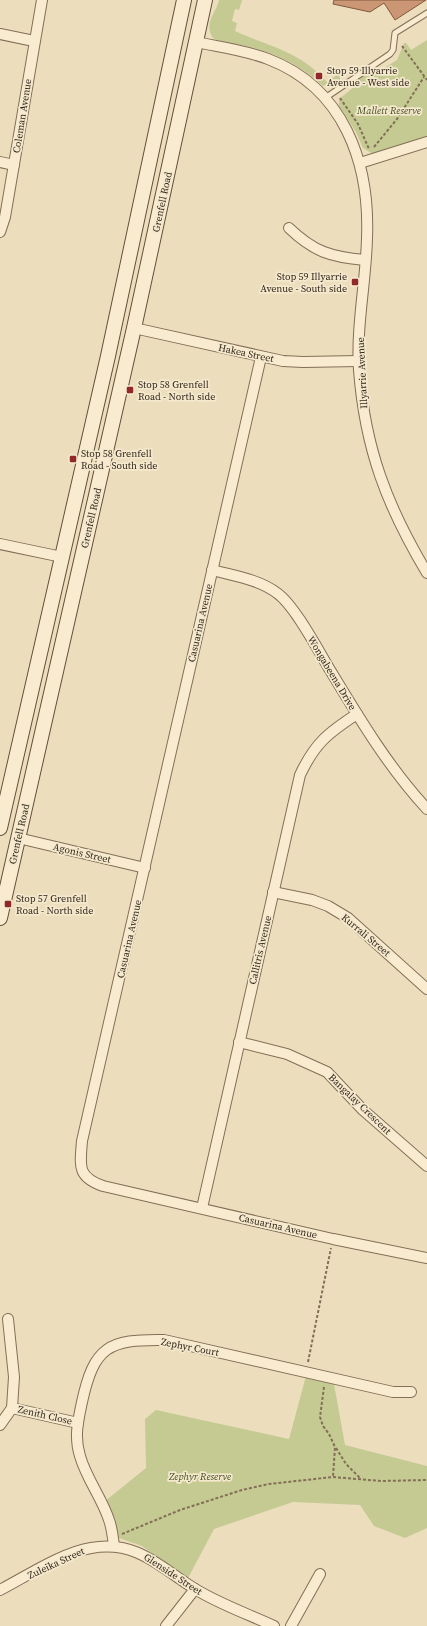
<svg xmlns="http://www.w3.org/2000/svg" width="427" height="1626" viewBox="0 0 427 1626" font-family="'Source Serif 4',serif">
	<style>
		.green { fill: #c4ca92 }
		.building { fill: #ca9674; stroke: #82583d }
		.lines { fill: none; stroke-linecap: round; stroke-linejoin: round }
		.lane-casing { stroke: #846e57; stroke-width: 7 }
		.street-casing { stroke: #846e57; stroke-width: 12 }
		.secondary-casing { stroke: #654f3a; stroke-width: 16 }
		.path { stroke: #846e57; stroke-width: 2; stroke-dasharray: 3 2; stroke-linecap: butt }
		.lane { stroke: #f8ebd0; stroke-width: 5 }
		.street { stroke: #f8ebd0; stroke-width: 10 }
		.secondary { stroke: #f8ebd0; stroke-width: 14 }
		.poi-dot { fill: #91282a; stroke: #f4e8cd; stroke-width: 1.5 }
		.labels { text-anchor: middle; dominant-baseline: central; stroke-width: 3.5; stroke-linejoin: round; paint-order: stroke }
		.poi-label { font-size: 10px; fill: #33271b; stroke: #f4e8cd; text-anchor: start }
		.park-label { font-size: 10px; font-style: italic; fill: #454f22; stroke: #f4e8cd }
		.street-label { font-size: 10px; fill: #33271b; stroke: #f4e8cd }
	</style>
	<rect width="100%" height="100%" fill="#ecdebd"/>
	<!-- green -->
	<g class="green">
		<path d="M219,0H242L239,10L235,9L232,21L237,23L235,31C270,47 300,51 327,82L338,74L340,76V80L323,86C300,65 276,53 246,46C235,44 223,43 213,38C203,23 216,14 219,0Z"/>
		<path d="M427,40V137L373,154L363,148L356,132L339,106V99L354,87L359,79L367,73L370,77L397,60L404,43H406L411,50Z"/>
		<path d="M306,1376L334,1384L345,1445L427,1466V1528L405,1538L374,1526L360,1505L293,1502L214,1529L187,1580L142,1546L116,1537L104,1502L146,1468L145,1419L156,1410L289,1439Z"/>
	</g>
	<!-- building -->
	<path class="building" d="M334,0H426L395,20L384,3L370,12L333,4Z"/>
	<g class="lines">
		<defs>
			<path id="lane" d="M325,98L390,54L393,50L395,33L427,13"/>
			<g id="street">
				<path d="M0,34L34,41"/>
				<path d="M196,42C220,47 245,50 268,59C344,88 370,163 367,238C366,282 356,326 359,370C365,449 387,506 427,573"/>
				<path d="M0,162L14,165"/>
				<path d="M360,163L427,142"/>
				<path d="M289,228C314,252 331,257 365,260"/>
				<path d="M0,232L5,217L42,0"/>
				<path d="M134,328L283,361L303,362L359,361"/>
				<path d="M261,357L82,1141C80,1166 77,1177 103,1186L333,1239L427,1258"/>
				<path d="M0,544L62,557"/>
				<path d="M212,570C234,576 258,579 277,593C295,606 318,650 330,670C359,718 389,768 427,809"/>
				<path d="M18,838L145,868"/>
				<path d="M273,892L312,900L328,906L348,918L427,989"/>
				<path d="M239,1042L287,1054L327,1072L363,1110L427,1166"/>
				<path d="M202,1208L300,775C315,743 328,733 357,714"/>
				<path d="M12,1408L78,1423"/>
				<path d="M0,1425L12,1408L14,1377L8,1319"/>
				<path d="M114,1546C113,1538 112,1528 109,1520C102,1498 86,1478 80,1456C74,1437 78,1421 82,1402C94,1347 108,1339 164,1340L393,1392H411"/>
				<path d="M0,1590C27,1576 61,1553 91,1548C140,1539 164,1572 202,1593C225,1606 250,1615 274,1626"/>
				<path d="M166,1626L195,1589"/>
				<path d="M291,1626L320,1574"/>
			</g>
			<g id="secondary">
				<path d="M0,828L108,356L184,0"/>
				<path d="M0,918L134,328L205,0"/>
			</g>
		</defs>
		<!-- lane casing -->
		<use href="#lane" class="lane-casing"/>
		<!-- street casing -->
		<use href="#street" class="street-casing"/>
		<!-- secondary casing -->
		<use href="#secondary" class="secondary-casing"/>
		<!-- path -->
		<g class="path">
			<path d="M402,46L427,80"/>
			<path d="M340,98L358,124L369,149"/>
			<path d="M374,147L397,119L424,77"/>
			<path d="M308,1362L331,1248"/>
			<path d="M324,1387L320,1417L323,1426L329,1434L335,1447L333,1477"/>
			<path d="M336,1448L346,1464L361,1479"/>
			<path d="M122,1534L180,1510L242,1490L269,1484L333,1477L381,1481L427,1480"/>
		</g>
		<!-- lane -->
		<use href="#lane" class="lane"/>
		<!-- street -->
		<use href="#street" class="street"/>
		<!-- secondary -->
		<use href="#secondary" class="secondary"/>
	</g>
	<!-- markers -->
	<g class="poi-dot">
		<rect x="315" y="72" width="8" height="8" rx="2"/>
		<rect x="351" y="278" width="8" height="8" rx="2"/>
		<rect x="126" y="386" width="8" height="8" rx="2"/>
		<rect x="69" y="455" width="8" height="8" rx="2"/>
		<rect x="4" y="900" width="8" height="8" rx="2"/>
	</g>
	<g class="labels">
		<!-- poi labels -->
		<g class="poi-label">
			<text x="327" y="70">Stop 59 Illyarrie<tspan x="327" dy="12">Avenue - West side</tspan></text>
			<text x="347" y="276" text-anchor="end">Stop 59 Illyarrie<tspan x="347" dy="12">Avenue - South side</tspan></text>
			<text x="138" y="384">Stop 58 Grenfell<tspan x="138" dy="12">Road - North side</tspan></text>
			<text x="81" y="453">Stop 58 Grenfell<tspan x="81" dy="12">Road - South side</tspan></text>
			<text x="16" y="898">Stop 57 Grenfell<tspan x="16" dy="12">Road - North side</tspan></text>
		</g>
		<!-- park labels -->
		<g class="park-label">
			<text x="389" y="110">Mallett Reserve</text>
			<text x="200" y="1476">Zephyr Reserve</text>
		</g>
		<!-- street labels -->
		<g class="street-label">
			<text transform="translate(22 116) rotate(-81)">Coleman Avenue</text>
			<text transform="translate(162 202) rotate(-78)">Grenfell Road</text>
			<text transform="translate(246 353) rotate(12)">Hakea Street</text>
			<text transform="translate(362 373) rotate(-93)">Illyarrie Avenue</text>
			<text transform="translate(91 518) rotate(-77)">Grenfell Road</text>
			<text transform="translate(200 623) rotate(-77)">Casuarina Avenue</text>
			<text transform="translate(332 673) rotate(59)">Wongabeena Drive</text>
			<text transform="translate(19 834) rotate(-77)">Grenfell Road</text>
			<text transform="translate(82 853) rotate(13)">Agonis Street</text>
			<text transform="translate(366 935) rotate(40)">Kurrali Street</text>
			<text transform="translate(129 939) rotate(-77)">Casuarina Avenue</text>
			<text transform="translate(260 950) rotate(-77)">Callitris Avenue</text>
			<text transform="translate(360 1104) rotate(44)">Bangalay Crescent</text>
			<text transform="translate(278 1226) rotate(13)">Casuarina Avenue</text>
			<text transform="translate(190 1347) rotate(11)">Zephyr Court</text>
			<text transform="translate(45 1415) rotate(13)">Zenith Close</text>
			<text transform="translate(56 1563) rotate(-25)">Zuleika Street</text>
			<text transform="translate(173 1574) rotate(33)">Glenside Street</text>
		</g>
	</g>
</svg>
